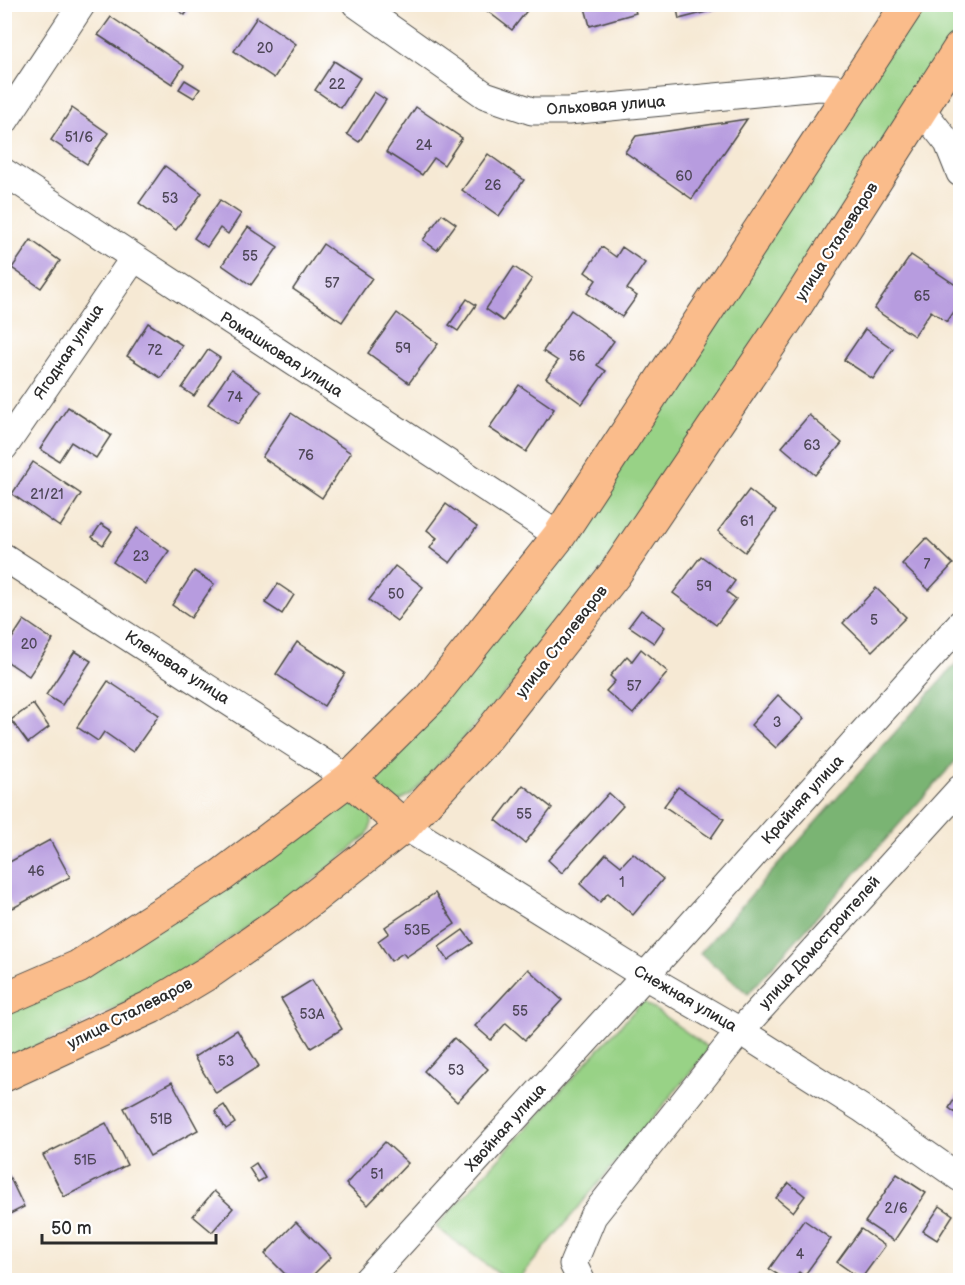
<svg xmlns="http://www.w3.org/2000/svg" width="965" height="1285" viewBox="0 0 965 1285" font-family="'Balsamiq Sans',sans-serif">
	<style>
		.green { fill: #98d286; stroke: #627e58; stroke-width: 1.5 }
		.forest { fill: #7ab473; stroke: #52704f; stroke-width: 1.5 }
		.building { fill: #b79cdf }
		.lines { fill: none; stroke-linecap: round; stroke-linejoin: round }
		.minor-casing { stroke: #494844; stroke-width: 29 }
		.major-casing { stroke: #494844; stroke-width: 35 }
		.minor { stroke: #fff; stroke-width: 27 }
		.major { stroke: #fabc8b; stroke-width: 33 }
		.labels { text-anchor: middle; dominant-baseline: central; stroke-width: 4.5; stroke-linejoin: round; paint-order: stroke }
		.number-label { font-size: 14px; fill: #4e4758 }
		.street-label { font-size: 16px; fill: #2b2b2b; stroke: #fff }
	</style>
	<rect width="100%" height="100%" fill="#fff"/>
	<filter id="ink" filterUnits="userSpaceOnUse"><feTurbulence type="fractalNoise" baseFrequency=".0167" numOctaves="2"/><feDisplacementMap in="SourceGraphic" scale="12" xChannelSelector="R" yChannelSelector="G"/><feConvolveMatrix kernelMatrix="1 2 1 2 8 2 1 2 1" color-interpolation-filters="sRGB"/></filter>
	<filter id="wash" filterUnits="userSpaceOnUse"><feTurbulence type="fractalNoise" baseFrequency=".008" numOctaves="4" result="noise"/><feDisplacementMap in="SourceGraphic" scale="24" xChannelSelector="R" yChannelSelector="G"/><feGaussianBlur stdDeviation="1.35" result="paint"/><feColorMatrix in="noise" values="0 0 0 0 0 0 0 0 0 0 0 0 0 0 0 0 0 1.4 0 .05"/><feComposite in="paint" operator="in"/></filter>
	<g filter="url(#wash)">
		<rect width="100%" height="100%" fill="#f6e9d4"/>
		<!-- green -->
		<g class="green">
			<path d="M922,5H960V27L674,471L531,664L412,794L399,801L378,792L376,780L378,770Z"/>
			<path d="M349,799L371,814L372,823L367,835L323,873L167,983L5,1062V1010Z"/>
			<path d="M643,1001L710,1049L518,1280H507L436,1227Z"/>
		</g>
		<!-- forest -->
		<path class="forest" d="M960,659V756L748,994L700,953Z"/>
		<g id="blocks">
			<!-- building -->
			<g class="building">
				<path d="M169,4H192L185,15Z"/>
				<path d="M478,4H532L512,30Z"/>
				<path d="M584,4H633L636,13L590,26Z"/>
				<path d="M676,4H721L722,8L679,19Z"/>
				<path d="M111,17L184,66L172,84L98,35Z"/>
				<path d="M257,17L296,44L274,78L234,51Z"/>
				<path d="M334,61L360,78L341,108L315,90Z"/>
				<path d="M185,80L200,89L194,98L179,89Z"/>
				<path d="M374,92L386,100L359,142L347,134Z"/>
				<path d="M416,107L462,138L444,165L434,158L422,175L386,152Z"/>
				<path d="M72,108L108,133L87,164L51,140Z"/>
				<path d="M747,119L692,199L625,152L636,136Z"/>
				<path d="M488,154L524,180L499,216L462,190Z"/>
				<path d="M165,166L202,193L176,230L139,203Z"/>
				<path d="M220,200L241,214L228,234L220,228L207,247L194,238Z"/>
				<path d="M442,214L456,224L437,250L423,240Z"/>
				<path d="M248,227L278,247L251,285L222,265Z"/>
				<path d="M31,240L60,261L41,288L12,268Z"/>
				<path d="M323,244L372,278L342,322L293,289Z"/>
				<path d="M602,247L616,257L622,247L645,263L627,289L637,296L622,317L587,293L596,280L585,272Z"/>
				<path d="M911,255L960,288V303L947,322L931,311L914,336L874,309Z"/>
				<path d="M514,267L532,279L503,321L486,309Z"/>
				<path d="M467,299L476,305L458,331L449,325Z"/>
				<path d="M571,310L614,341L597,365L606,371L582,404L546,378L558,361L543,351Z"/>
				<path d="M397,313L438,344L409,383L368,353Z"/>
				<path d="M148,323L182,345L161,378L127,356Z"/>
				<path d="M865,329L893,349L873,379L844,360Z"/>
				<path d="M208,350L220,358L194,396L182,388Z"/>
				<path d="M231,370L261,391L238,424L208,404Z"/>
				<path d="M519,385L554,409L526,452L489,428Z"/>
				<path d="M68,407L111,435L96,458L71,442L59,461L40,449Z"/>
				<path d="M291,413L351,453L322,498L262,457Z"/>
				<path d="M809,415L842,443L815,475L782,447Z"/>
				<path d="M33,462L81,494L60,527L12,494Z"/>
				<path d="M749,490L776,511L745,552L718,531Z"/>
				<path d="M446,504L477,527L450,563L430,548L437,538L427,530Z"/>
				<path d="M101,524L112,531L103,545L92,537Z"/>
				<path d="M137,528L169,551L145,584L113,562Z"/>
				<path d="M926,538L953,564L929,590L902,564Z"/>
				<path d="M701,556L735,581L727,592L736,599L716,625L673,593Z"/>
				<path d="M395,566L423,587L397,621L369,600Z"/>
				<path d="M194,571L214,584L191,618L172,605Z"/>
				<path d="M278,584L294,595L282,614L265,603Z"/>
				<path d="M876,588L906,617L872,651L843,623Z"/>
				<path d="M641,610L665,627L654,643L629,626Z"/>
				<path d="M24,620L53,640L29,676L5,660V649Z"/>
				<path d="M297,642L345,673L324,706L276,674Z"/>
				<path d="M641,649L668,672L633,714L606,691L615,681L610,676L627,656L632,661Z"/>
				<path d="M75,651L91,661L62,705L46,695Z"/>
				<path d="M108,681L159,715L133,752L104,732L98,741L77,727Z"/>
				<path d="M778,695L804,719L776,748L751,725Z"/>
				<path d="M33,704L49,727L28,743L11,720Z"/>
				<path d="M523,785L552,808L525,843L496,820Z"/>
				<path d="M678,787L724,819L711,838L664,806Z"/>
				<path d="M609,793L623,806L562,873L548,860Z"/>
				<path d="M50,840L70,877L13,908L4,892V865Z"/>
				<path d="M633,853L663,879L633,915L608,893L600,902L580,884L606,854L621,866Z"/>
				<path d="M435,893L455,924L406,957L403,953L391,961L378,941L389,933L385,927Z"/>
				<path d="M463,930L473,943L448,960L439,947Z"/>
				<path d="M528,969L562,1000L525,1040L506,1023L491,1040L475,1026Z"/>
				<path d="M312,980L342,1029L311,1048L281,999Z"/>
				<path d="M237,1030L259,1066L216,1093L194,1057Z"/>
				<path d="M454,1038L488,1069L457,1102L424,1071Z"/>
				<path d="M172,1082L198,1130L150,1156L124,1108Z"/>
				<path d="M960,1090V1116L949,1108Z"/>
				<path d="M224,1105L235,1123L226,1129L215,1111Z"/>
				<path d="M106,1123L127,1165L64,1197L43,1155Z"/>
				<path d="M385,1142L408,1163L368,1205L346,1184Z"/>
				<path d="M256,1163L265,1178L258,1182L249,1168Z"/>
				<path d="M897,1174L926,1193L894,1241L865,1222Z"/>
				<path d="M9,1176L24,1207L4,1217V1178Z"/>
				<path d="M789,1183L805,1196L793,1212L776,1198Z"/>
				<path d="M214,1191L233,1208L212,1232L193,1216Z"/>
				<path d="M940,1206L953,1215L937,1240L923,1231Z"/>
				<path d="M804,1220L831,1239L804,1276L799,1272L793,1280H786L769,1269Z"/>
				<path d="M296,1222L331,1257L308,1280H291L265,1254Z"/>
				<path d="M861,1229L885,1246L861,1279L837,1262Z"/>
			</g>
		</g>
	</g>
	<g filter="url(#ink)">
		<use href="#blocks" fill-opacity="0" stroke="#494844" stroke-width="1.5"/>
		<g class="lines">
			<defs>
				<g id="minor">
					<path d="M356,4L485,95L532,111H568L819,87L835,88L849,94"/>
					<path d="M921,109L948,143L960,173"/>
					<path d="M4,122L82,4"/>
					<path d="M4,172L559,536"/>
					<path d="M4,447L134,258"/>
					<path d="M4,557L349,779"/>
					<path d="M404,826L645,976L740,1031L861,1108L960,1178"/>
					<path d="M367,1280L645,976L960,624"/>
					<path d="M581,1280L573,1264L593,1216L740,1031L960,789"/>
				</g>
				<g id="major">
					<path d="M349,779L404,826"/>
					<path d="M4,999L78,967L222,875L349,779L430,699L559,536L908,4"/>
					<path d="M4,1075L151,1007L211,971L291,915L404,826L486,738L614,575L789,316L960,48"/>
				</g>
			</defs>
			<!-- minor casing -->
			<use href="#minor" class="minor-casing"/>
			<!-- major casing -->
			<use href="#major" class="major-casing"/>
			<!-- minor -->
			<use href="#minor" class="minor"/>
			<!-- major -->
			<use href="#major" class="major"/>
		</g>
	</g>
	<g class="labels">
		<!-- number labels -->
		<g class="number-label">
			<text x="265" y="48">20</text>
			<text x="337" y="84">22</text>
			<text x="79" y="137">51/6</text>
			<text x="424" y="145">24</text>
			<text x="684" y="176">60</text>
			<text x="493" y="185">26</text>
			<text x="170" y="198">53</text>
			<text x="250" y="256">55</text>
			<text x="332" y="283">57</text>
			<text x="922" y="296">65</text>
			<text x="403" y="348">59</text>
			<text x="155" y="350">72</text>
			<text x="577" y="356">56</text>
			<text x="235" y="397">74</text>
			<text x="812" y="445">63</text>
			<text x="306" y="455">76</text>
			<text x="47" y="494">21/21</text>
			<text x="747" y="521">61</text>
			<text x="141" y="556">23</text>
			<text x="927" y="564">7</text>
			<text x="704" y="586">59</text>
			<text x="396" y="594">50</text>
			<text x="874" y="620">5</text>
			<text x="29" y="644">20</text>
			<text x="634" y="686">57</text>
			<text x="777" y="722">3</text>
			<text x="524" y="814">55</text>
			<text x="36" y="871">46</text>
			<text x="622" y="882">1</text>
			<text x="417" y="930">53Б</text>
			<text x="520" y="1011">55</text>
			<text x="312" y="1014">53А</text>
			<text x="226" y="1061">53</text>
			<text x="456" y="1070">53</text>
			<text x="161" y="1119">51В</text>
			<text x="85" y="1160">51Б</text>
			<text x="377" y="1174">51</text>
			<text x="896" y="1208">2/6</text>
			<text x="800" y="1254">4</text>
		</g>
		<!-- street labels -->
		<g class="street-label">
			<text transform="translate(606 106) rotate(-4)">Ольховая улица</text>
			<text transform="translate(837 242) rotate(-57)">улица Сталеваров</text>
			<text transform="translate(69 352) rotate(-56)">Ягодная улица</text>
			<text transform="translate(281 355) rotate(33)">Ромашковая улица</text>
			<text transform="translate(562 642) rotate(-52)">улица Сталеваров</text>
			<text transform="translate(177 668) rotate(33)">Кленовая улица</text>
			<text transform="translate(803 800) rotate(-48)">Крайняя улица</text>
			<text transform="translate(820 943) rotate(-48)">улица Домостроителей</text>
			<text transform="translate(685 999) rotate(30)">Снежная улица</text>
			<text transform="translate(130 1014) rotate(-27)">улица Сталеваров</text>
			<text transform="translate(506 1128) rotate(-48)">Хвойная улица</text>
		</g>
	</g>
	<!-- margin -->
	<rect width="965" height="1285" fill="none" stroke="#fff" stroke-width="24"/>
	<!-- scale -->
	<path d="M42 1234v9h174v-9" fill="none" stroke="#2b2b2b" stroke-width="3"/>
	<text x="51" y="1234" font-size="18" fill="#2b2b2b" stroke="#ffffff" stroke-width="4.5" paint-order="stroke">50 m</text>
</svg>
